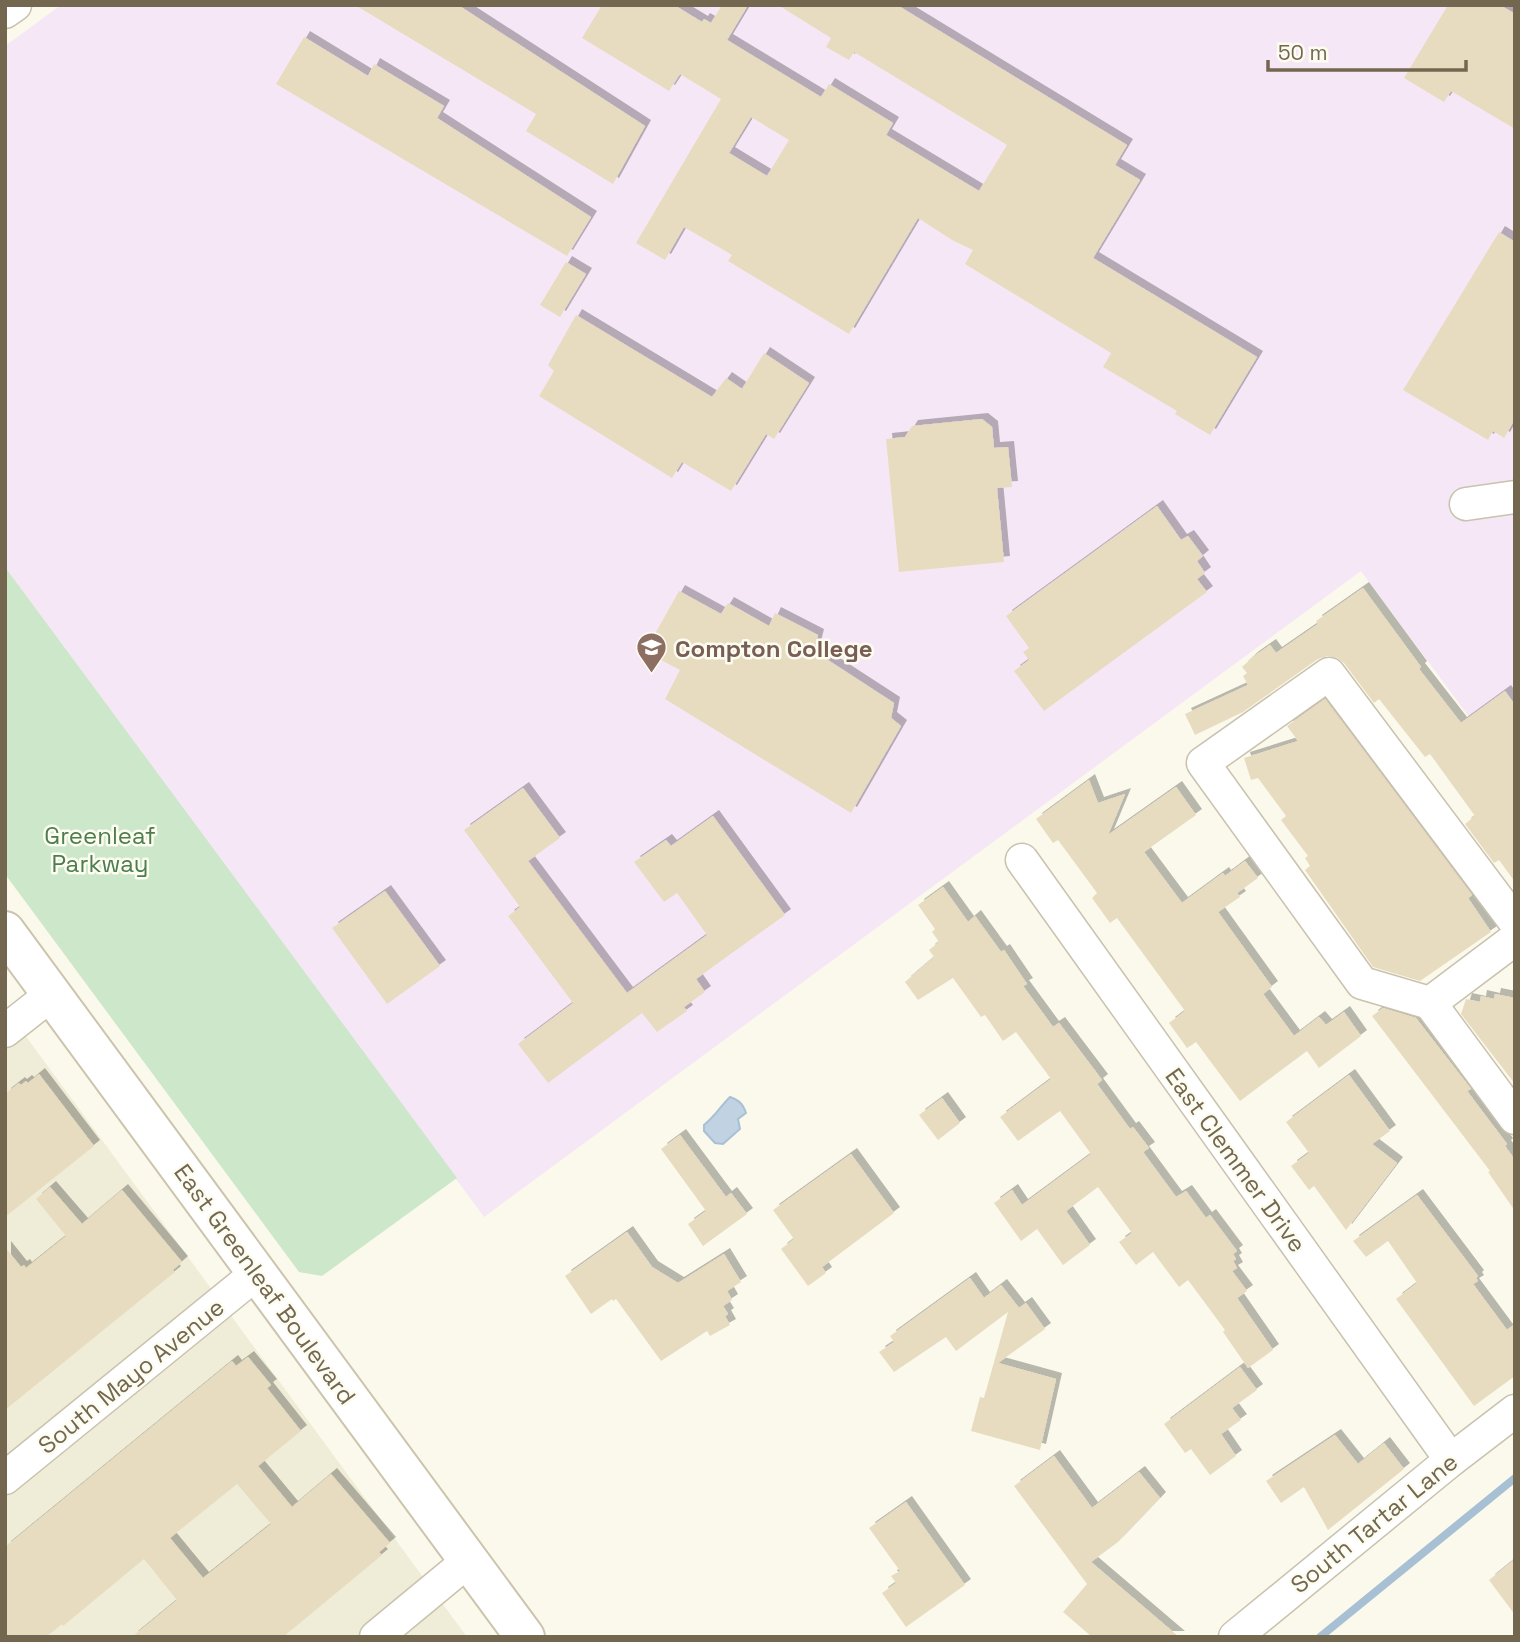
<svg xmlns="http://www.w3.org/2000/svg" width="1520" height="1642" viewBox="0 0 1520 1642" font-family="'Space Grotesk',sans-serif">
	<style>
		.residential { fill: #efecd7 }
		.education { fill: #f6e7f7 }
		.green { fill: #cde7ca }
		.water { fill: #c1d3e3; stroke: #a8c0d4; stroke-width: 2 }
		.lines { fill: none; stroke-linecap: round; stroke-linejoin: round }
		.stream { stroke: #a8c0d4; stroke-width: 8 }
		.building { fill: #e8dcc0; fill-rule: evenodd; filter: url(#shadow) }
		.street-casing { stroke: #c9c2ae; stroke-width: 35 }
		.secondary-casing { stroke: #ccc4ad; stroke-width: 42 }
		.street { stroke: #fff; stroke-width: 32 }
		.secondary { stroke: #fff; stroke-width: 38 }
		.labels { text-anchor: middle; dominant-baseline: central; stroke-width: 5; stroke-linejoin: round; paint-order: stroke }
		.education-label { font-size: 24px; font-weight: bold; fill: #785e54; stroke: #fdfcf1; text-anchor: start }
		.park-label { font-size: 24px; fill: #4c7d4d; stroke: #fdfcf1 }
		.street-label { font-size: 24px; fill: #736750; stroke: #fdfcf1 }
	</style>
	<defs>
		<filter id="shadow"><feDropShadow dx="6" dy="-6" stdDeviation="0" flood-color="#0004"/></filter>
	</defs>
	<rect width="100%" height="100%" fill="#fbf9eb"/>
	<!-- residential -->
	<path class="residential" d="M5,1008L467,1637H5Z"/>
	<!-- education -->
	<path class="education" d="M61,5H1515V779L1361,571L484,1217L5,567V46Z"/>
	<!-- green -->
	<path class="green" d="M5,567L457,1178L322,1276L299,1272L5,874Z"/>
	<!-- water -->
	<path class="water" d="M730,1097C739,1100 743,1104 746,1113L738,1119L740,1129L723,1144L715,1143L704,1131V1125C715,1116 720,1107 730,1097Z"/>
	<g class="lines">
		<!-- stream -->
		<path class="stream" d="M1320,1637L1515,1478"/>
	</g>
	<!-- building -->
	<g class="building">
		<path d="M355,5H458L645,126L613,184L526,131L536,114Z"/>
		<path d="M602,5H674L702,22L704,19L711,23L722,5H748L727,40L821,97L829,84L893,123L886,135L979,191L1007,145L854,52L849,60L826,47L831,38L778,5H897L1127,145L1115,165L1140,180L1093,258L1257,357L1210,435L1175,414L1177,411L1103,367L1111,353L965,264L973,250L952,240L918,218L849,334L728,261L732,255L684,227L665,260L636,243L721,99L680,74L669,91L582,38ZM751,117L789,140L767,176L729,153Z"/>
		<path d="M1448,5H1500L1515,14V129L1451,91L1444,102L1404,78Z"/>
		<path d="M304,37L368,76L374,64L444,106L437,118L591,217L567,256L276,84Z"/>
		<path d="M1499,232L1515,242V419L1504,438L1493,431L1488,440L1403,390Z"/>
		<path d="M566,262L586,274L560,317L540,305Z"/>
		<path d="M576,315L712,397L726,378L742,389L764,353L809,383L774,439L766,434L731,491L682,462L672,478L539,396L554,371L548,365Z"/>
		<path d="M982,419L992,427L994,448L1008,447L1012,487L997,488L1004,562L899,572L886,439L905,437L912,426Z"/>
		<path d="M1157,506L1181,540L1188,536L1203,556L1197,561L1205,573L1197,579L1207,592L1044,711L1014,671L1029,660L1023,652L1029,648L1006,616Z"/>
		<path d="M1363,588L1421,667L1419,669L1461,723L1505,691L1515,705V882L1499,860L1494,863L1465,824L1475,816L1430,754L1425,757L1379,699L1374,703L1344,663L1337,658L1328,656L1318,659L1243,712L1195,735L1185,714L1248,685L1243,676L1247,673L1242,667L1253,657L1270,645L1276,653L1318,624L1316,621Z"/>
		<path d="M679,591L721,614L728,603L769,626L775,613L818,635L814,651L894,703L891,718L901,726L851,813L665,699L680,670L642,650L656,632Z"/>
		<path d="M1325,699L1472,895L1468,898L1491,932L1420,981L1373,967L1305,870L1310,866L1305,858L1308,856L1281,820L1286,816L1258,778L1251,780L1244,758L1298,741L1287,726Z"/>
		<path d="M1089,780L1098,803L1125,794L1108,835L1176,787L1196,815L1144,852L1182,903L1223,873L1225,876L1245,861L1258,878L1237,893L1240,897L1218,912L1272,987L1263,994L1294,1036L1319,1017L1326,1025L1344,1012L1361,1036L1319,1068L1307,1051L1240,1101L1196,1042L1187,1048L1169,1023L1185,1011L1117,918L1110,923L1092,898L1097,893L1058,840L1053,843L1036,819Z"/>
		<path d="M523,788L560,838L528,861L627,993L707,935L677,893L664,902L634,862L666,840L671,846L713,816L785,915L696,979L705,992L684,1007L687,1011L657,1032L642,1013L548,1083L518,1044L573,1003L508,916L520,907L464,830Z"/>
		<path d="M943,887L968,922L975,916L1001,952L1004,950L1027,984L1023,986L1053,1027L1059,1023L1102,1080L1097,1084L1130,1129L1133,1127L1149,1148L1143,1152L1176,1197L1186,1191L1206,1218L1210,1215L1237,1251L1233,1254L1236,1259L1233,1261L1237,1268L1232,1271L1247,1291L1237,1298L1273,1350L1248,1368L1223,1332L1225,1330L1188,1280L1179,1287L1153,1252L1136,1265L1119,1242L1132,1233L1098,1187L1066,1211L1090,1245L1063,1265L1037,1229L1021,1241L994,1203L1012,1190L1022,1205L1091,1154L1060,1111L1018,1141L1000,1117L1051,1079L1016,1032L1003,1041L985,1015L981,1017L953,978L918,1000L905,982L934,957L929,950L939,942L932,932L935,929L918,905Z"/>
		<path d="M385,891L440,966L387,1004L332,928Z"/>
		<path d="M1495,994L1515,998V1084L1461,1014L1466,999L1480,1002L1481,996L1494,999Z"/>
		<path d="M1383,1008L1416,1018L1471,1089L1467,1091L1507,1144L1505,1146L1515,1160V1211L1488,1172L1490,1171L1372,1016Z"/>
		<path d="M39,1074L94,1146L5,1217V1094L19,1083L21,1085L26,1081L28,1083Z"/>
		<path d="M1349,1075L1390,1131L1372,1144L1397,1163L1346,1230L1314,1186L1309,1190L1291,1166L1309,1153L1286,1122Z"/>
		<path d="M942,1098L960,1123L938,1140L919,1115Z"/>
		<path d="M680,1135L726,1197L731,1193L747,1214L703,1246L688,1224L706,1211L661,1149Z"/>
		<path d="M851,1154L894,1213L822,1267L826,1273L808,1286L781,1249L794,1239L773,1210Z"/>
		<path d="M50,1187L82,1224L122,1190L182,1262L173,1270L175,1272L5,1410V1247L21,1267L24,1265L26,1268L66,1236L36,1199Z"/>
		<path d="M1417,1195L1478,1276L1476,1278L1478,1281L1473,1284L1507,1330L1515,1324V1376L1474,1406L1396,1299L1417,1283L1388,1241L1366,1257L1353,1241Z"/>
		<path d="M627,1232L652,1267L678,1283L724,1254L741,1282L727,1291L732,1300L723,1306L728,1314L725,1316L730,1325L710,1336L707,1331L661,1361L616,1299L613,1301L612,1299L591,1314L565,1276Z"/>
		<path d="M970,1278L984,1298L1001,1285L1019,1308L1026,1303L1045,1329L998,1363L1056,1379L1040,1450L971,1431L980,1397L984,1398L1008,1312L956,1351L946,1337L894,1372L879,1352L894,1342L890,1336Z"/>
		<path d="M248,1357L271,1385L267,1388L301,1431L258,1466L292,1507L331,1474L390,1543L379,1552L382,1555L283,1637H132L177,1600L144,1559L63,1626L62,1624L46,1637H5V1547L232,1361L236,1366ZM237,1484L271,1524L203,1578L170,1538Z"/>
		<path d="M1240,1367L1257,1390L1232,1408L1241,1420L1221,1434L1236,1456L1210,1475L1191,1449L1185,1453L1164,1424Z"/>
		<path d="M1335,1435L1358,1464L1384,1443L1404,1469L1328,1530L1304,1487L1281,1503L1266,1481Z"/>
		<path d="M1054,1456L1092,1508L1139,1472L1160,1498L1118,1542L1091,1562L1179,1637H1092L1063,1612L1087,1584L1014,1486Z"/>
		<path d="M906,1502L965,1585L906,1627L882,1593L896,1583L891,1576L900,1571L869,1528Z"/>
		<path d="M1515,1559V1615L1489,1580Z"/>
	</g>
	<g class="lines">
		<defs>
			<g id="street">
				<path d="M5,12L15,5"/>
				<path d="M1466,504L1515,497"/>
				<path d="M1022,860L1451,1460"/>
				<path d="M1515,939L1430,1003L1515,1118"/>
				<path d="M1430,1003L1362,983L1203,763L1329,674L1515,922"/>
				<path d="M5,1031L52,994"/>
				<path d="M5,1478L257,1273"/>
				<path d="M376,1637L468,1561"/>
				<path d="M1235,1637L1451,1460L1515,1411"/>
			</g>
			<path id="secondary" d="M5,931L525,1637"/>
		</defs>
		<!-- street casing -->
		<use href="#street" class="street-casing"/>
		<!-- secondary casing -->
		<use href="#secondary" class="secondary-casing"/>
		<!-- street -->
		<use href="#street" class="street"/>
		<!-- secondary -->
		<use href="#secondary" class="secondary"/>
	</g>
	<!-- icons -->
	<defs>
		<symbol id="university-pin" viewBox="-11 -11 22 30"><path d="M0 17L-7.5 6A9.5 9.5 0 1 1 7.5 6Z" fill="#8d6e63" stroke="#fdfcf1"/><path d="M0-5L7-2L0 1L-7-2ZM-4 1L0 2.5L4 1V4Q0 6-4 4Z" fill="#fff"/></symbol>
	</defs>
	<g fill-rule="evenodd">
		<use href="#university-pin" x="634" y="630" width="35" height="47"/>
	</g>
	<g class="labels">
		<!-- education labels -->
		<g class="education-label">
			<text x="675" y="648">Compton College</text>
		</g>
		<!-- park labels -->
		<g class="park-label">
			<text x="100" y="835">Greenleaf<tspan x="100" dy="28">Parkway</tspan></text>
		</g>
		<!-- street labels -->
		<g class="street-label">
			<text transform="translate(1236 1160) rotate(54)">East Clemmer Drive</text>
			<text transform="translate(265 1284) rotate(54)">East Greenleaf Boulevard</text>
			<text transform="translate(131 1376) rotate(-39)">South Mayo Avenue</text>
			<text transform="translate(1374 1523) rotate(-39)">South Tartar Lane</text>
		</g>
	</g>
	<!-- border -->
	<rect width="1520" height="1642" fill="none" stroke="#736750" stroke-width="14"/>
	<!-- scale -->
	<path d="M1268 60v10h198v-10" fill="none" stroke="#736750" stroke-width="3.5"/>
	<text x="1278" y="60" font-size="21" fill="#736750" stroke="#fdfcf1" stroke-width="5" paint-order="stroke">50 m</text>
</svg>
